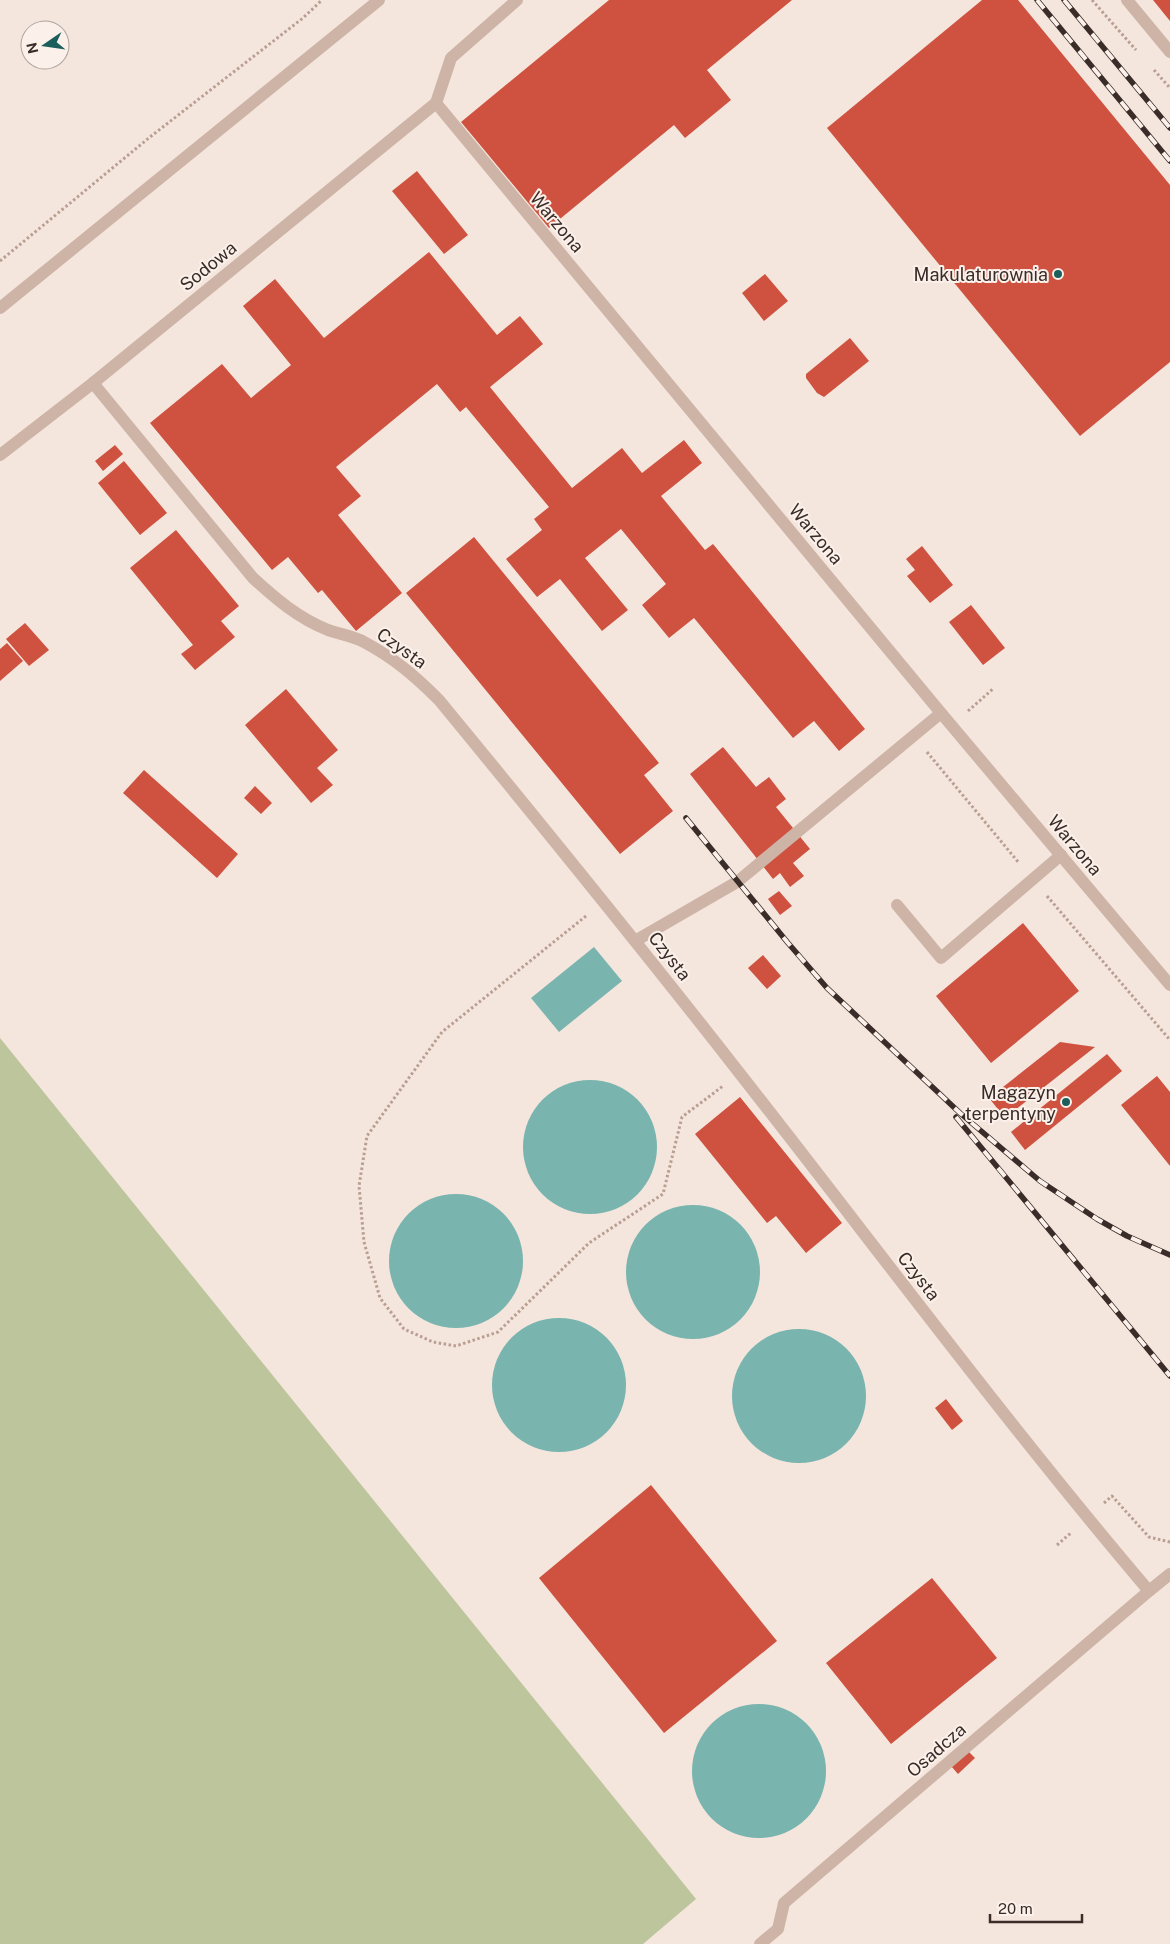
<svg xmlns="http://www.w3.org/2000/svg" width="1170" height="1944" viewBox="0 0 1170 1944" font-family="'Public Sans',sans-serif">
	<style>
		.green { fill: #bcc59b }
		.water { fill: #79b4af }
		.building { fill: #cf5240 }
		.lines { fill: none; stroke-linecap: round; stroke-linejoin: round }
		.path { stroke: #ba9e91; stroke-width: 3; stroke-dasharray: 2.5 2.5; stroke-linecap: butt }
		.lane { stroke: #ceb4a7; stroke-width: 12 }
		.rail-casing { stroke: #3a2c28; stroke-width: 5.5 }
		.rail { stroke: #fbf1ea; stroke-width: 4; stroke-dasharray: 11; stroke-linecap: butt }
		.poi-dot { fill: #1a5f5b; stroke: #fbf1ea; stroke-width: 2 }
		.labels { text-anchor: middle; dominant-baseline: central; stroke-width: 4; stroke-linejoin: round; paint-order: stroke }
		.street-label { font-size: 18px; fill: #3a2c28; stroke: #fbf1ea }
		.poi-label { font-size: 18px; fill: #3a2c28; stroke: #fbf1ea; text-anchor: end }
	</style>
	<rect width="100%" height="100%" fill="#f4e6dd"/>
	<!-- green -->
	<path class="green" d="M0,1038L696,1899L643,1944H0Z"/>
	<!-- water -->
	<g class="water">
		<path d="M594,947L622,981L559,1032L531,998Z"/>
		<circle cx="590" cy="1147" r="67"/>
		<circle cx="456" cy="1261" r="67"/>
		<circle cx="693" cy="1272" r="67"/>
		<circle cx="559" cy="1385" r="67"/>
		<circle cx="799" cy="1396" r="67"/>
		<circle cx="759" cy="1771" r="67"/>
	</g>
	<!-- building -->
	<g class="building">
		<path d="M609,0H792L707,70L731,100L685,138L674,125L549,228L461,122Z"/>
		<path d="M982,0H1018L1170,185V362L1080,436L827,128Z"/>
		<path d="M1153,0H1170V21Z"/>
		<path d="M417,171L468,235L444,254L392,191Z"/>
		<path d="M429,252L497,335L520,316L543,344L490,387L572,488L622,448L642,473L684,440L702,463L661,496L705,550L713,544L865,729L839,751L814,721L793,738L694,618L669,638L642,605L666,584L621,529L585,558L628,610L602,631L560,579L537,597L506,559L542,530L534,519L549,507L466,407L460,412L437,384L336,467L361,496L338,515L402,593L356,631L322,590L318,593L288,557L272,570L150,423L222,364L251,398L291,365L243,306L275,279L324,338Z"/>
		<path d="M765,274L788,301L764,321L742,293Z"/>
		<path d="M850,338L869,361L824,397L817,393L806,378V374Z"/>
		<path d="M115,445L123,454L103,471L95,461Z"/>
		<path d="M124,461L167,513L140,535L98,483Z"/>
		<path d="M176,530L239,606L221,621L235,637L195,670L181,654L193,645L130,568Z"/>
		<path d="M474,537L659,763L644,775L673,811L620,854L406,593Z"/>
		<path d="M922,546L953,585L930,603L907,576L915,570L906,559Z"/>
		<path d="M971,605L1005,648L983,665L949,622Z"/>
		<path d="M25,623L49,650L29,666L6,639Z"/>
		<path d="M7,643L23,661L0,681V649Z"/>
		<path d="M286,689L338,750L317,768L333,785L311,803L245,725Z"/>
		<path d="M723,747L756,787L769,777L786,799L776,807L810,849L793,863L804,876L790,887L780,873L773,879L690,774Z"/>
		<path d="M144,770L238,854L217,878L123,793Z"/>
		<path d="M255,786L272,803L261,814L244,798Z"/>
		<path d="M779,891L792,906L780,915L768,899Z"/>
		<path d="M1023,923L1079,991L991,1063L936,996Z"/>
		<path d="M763,955L781,976L767,989L748,968Z"/>
		<path d="M1060,1042L1095,1047L1005,1118L989,1098Z"/>
		<path d="M1107,1054L1122,1071L1025,1150L1011,1132Z"/>
		<path d="M1157,1076L1170,1092V1166L1121,1105Z"/>
		<path d="M740,1097L842,1223L806,1253L776,1216L767,1223L695,1134Z"/>
		<path d="M946,1399L963,1421L952,1430L935,1408Z"/>
		<path d="M651,1485L777,1641L664,1733L539,1578Z"/>
		<path d="M932,1578L997,1658L891,1744L826,1663Z"/>
		<path d="M967,1750L975,1758L958,1774L951,1766Z"/>
	</g>
	<g class="lines">
		<!-- path -->
		<g class="path">
			<path d="M1092,0L1136,50"/>
			<path d="M1154,70L1170,88"/>
			<path d="M0,261L150,137L303,18L322,0"/>
			<path d="M968,711L994,688"/>
			<path d="M927,752L1019,863"/>
			<path d="M1047,896L1170,1040"/>
			<path d="M586,916L442,1032L367,1136L359,1186L364,1242L380,1298L404,1329L433,1342L456,1346L498,1332L589,1243L663,1194L682,1117L723,1086"/>
			<path d="M1104,1503L1112,1496L1149,1537L1170,1542"/>
			<path d="M1057,1545L1072,1532"/>
		</g>
		<!-- lane -->
		<g class="lane">
			<path d="M1127,0L1170,52"/>
			<path d="M436,103L941,713L1170,985"/>
			<path d="M436,103L451,58L517,0"/>
			<path d="M0,308L379,0"/>
			<path d="M93,383L253,578C276,599 298,618 328,630C339,634 353,636 364,642C394,658 415,676 439,700C541,824 642,948 741,1075C876,1247 1007,1424 1149,1591L1170,1574"/>
			<path d="M0,455L93,383L436,103"/>
			<path d="M897,905L941,958L1061,855"/>
			<path d="M635,941L737,882L941,713"/>
			<path d="M760,1944L778,1929L784,1903L1149,1591"/>
		</g>
		<defs>
			<g id="rail">
				<path d="M1037,0L1170,161"/>
				<path d="M1064,0L1170,128"/>
				<path d="M686,818L788,943L827,988L960,1113L1040,1181L1097,1219L1127,1236L1170,1255"/>
				<path d="M956,1117L1170,1376"/>
			</g>
		</defs>
		<!-- rail casing -->
		<use href="#rail" class="rail-casing"/>
		<!-- rail -->
		<use href="#rail" class="rail"/>
	</g>
	<!-- markers -->
	<g class="poi-dot">
		<circle cx="1058" cy="274" r="5"/>
		<circle cx="1066" cy="1102" r="5"/>
	</g>
	<g class="labels">
		<!-- street labels -->
		<g class="street-label">
			<text transform="translate(557 222) rotate(50)">Warzona</text>
			<text transform="translate(208 266) rotate(-39)">Sodowa</text>
			<text transform="translate(816 534) rotate(50)">Warzona</text>
			<text transform="translate(402 648) rotate(35)">Czysta</text>
			<text transform="translate(1075 845) rotate(50)">Warzona</text>
			<text transform="translate(670 956) rotate(52)">Czysta</text>
			<text transform="translate(919 1276) rotate(52)">Czysta</text>
			<text transform="translate(936 1750) rotate(-41)">Osadcza</text>
		</g>
		<!-- poi labels -->
		<g class="poi-label">
			<text x="1048" y="274">Makulaturownia</text>
			<text x="1056" y="1092">Magazyn<tspan x="1056" dy="21">terpentyny</tspan></text>
		</g>
	</g>
	<!-- north arrow -->
	<g transform="translate(45 45) rotate(257)"><circle r="24" fill="#fbf1ea" stroke="#aea29c"/>
	<path d="M0-4L9 19L0 12L-9 19Z" fill="#1a5f5b"/>
	<text y="-8" font-size="14" font-weight="bold" text-anchor="middle" fill="#3a2c28">N</text>
	</g>
	<!-- scale -->
	<path d="M990 1914v8h92v-8" fill="none" stroke="#3a2c28" stroke-width="2.5"/>
	<text x="998" y="1914" font-size="15" fill="#3a2c28" stroke="#fbf1ea" stroke-width="4" paint-order="stroke">20 m</text>
</svg>
